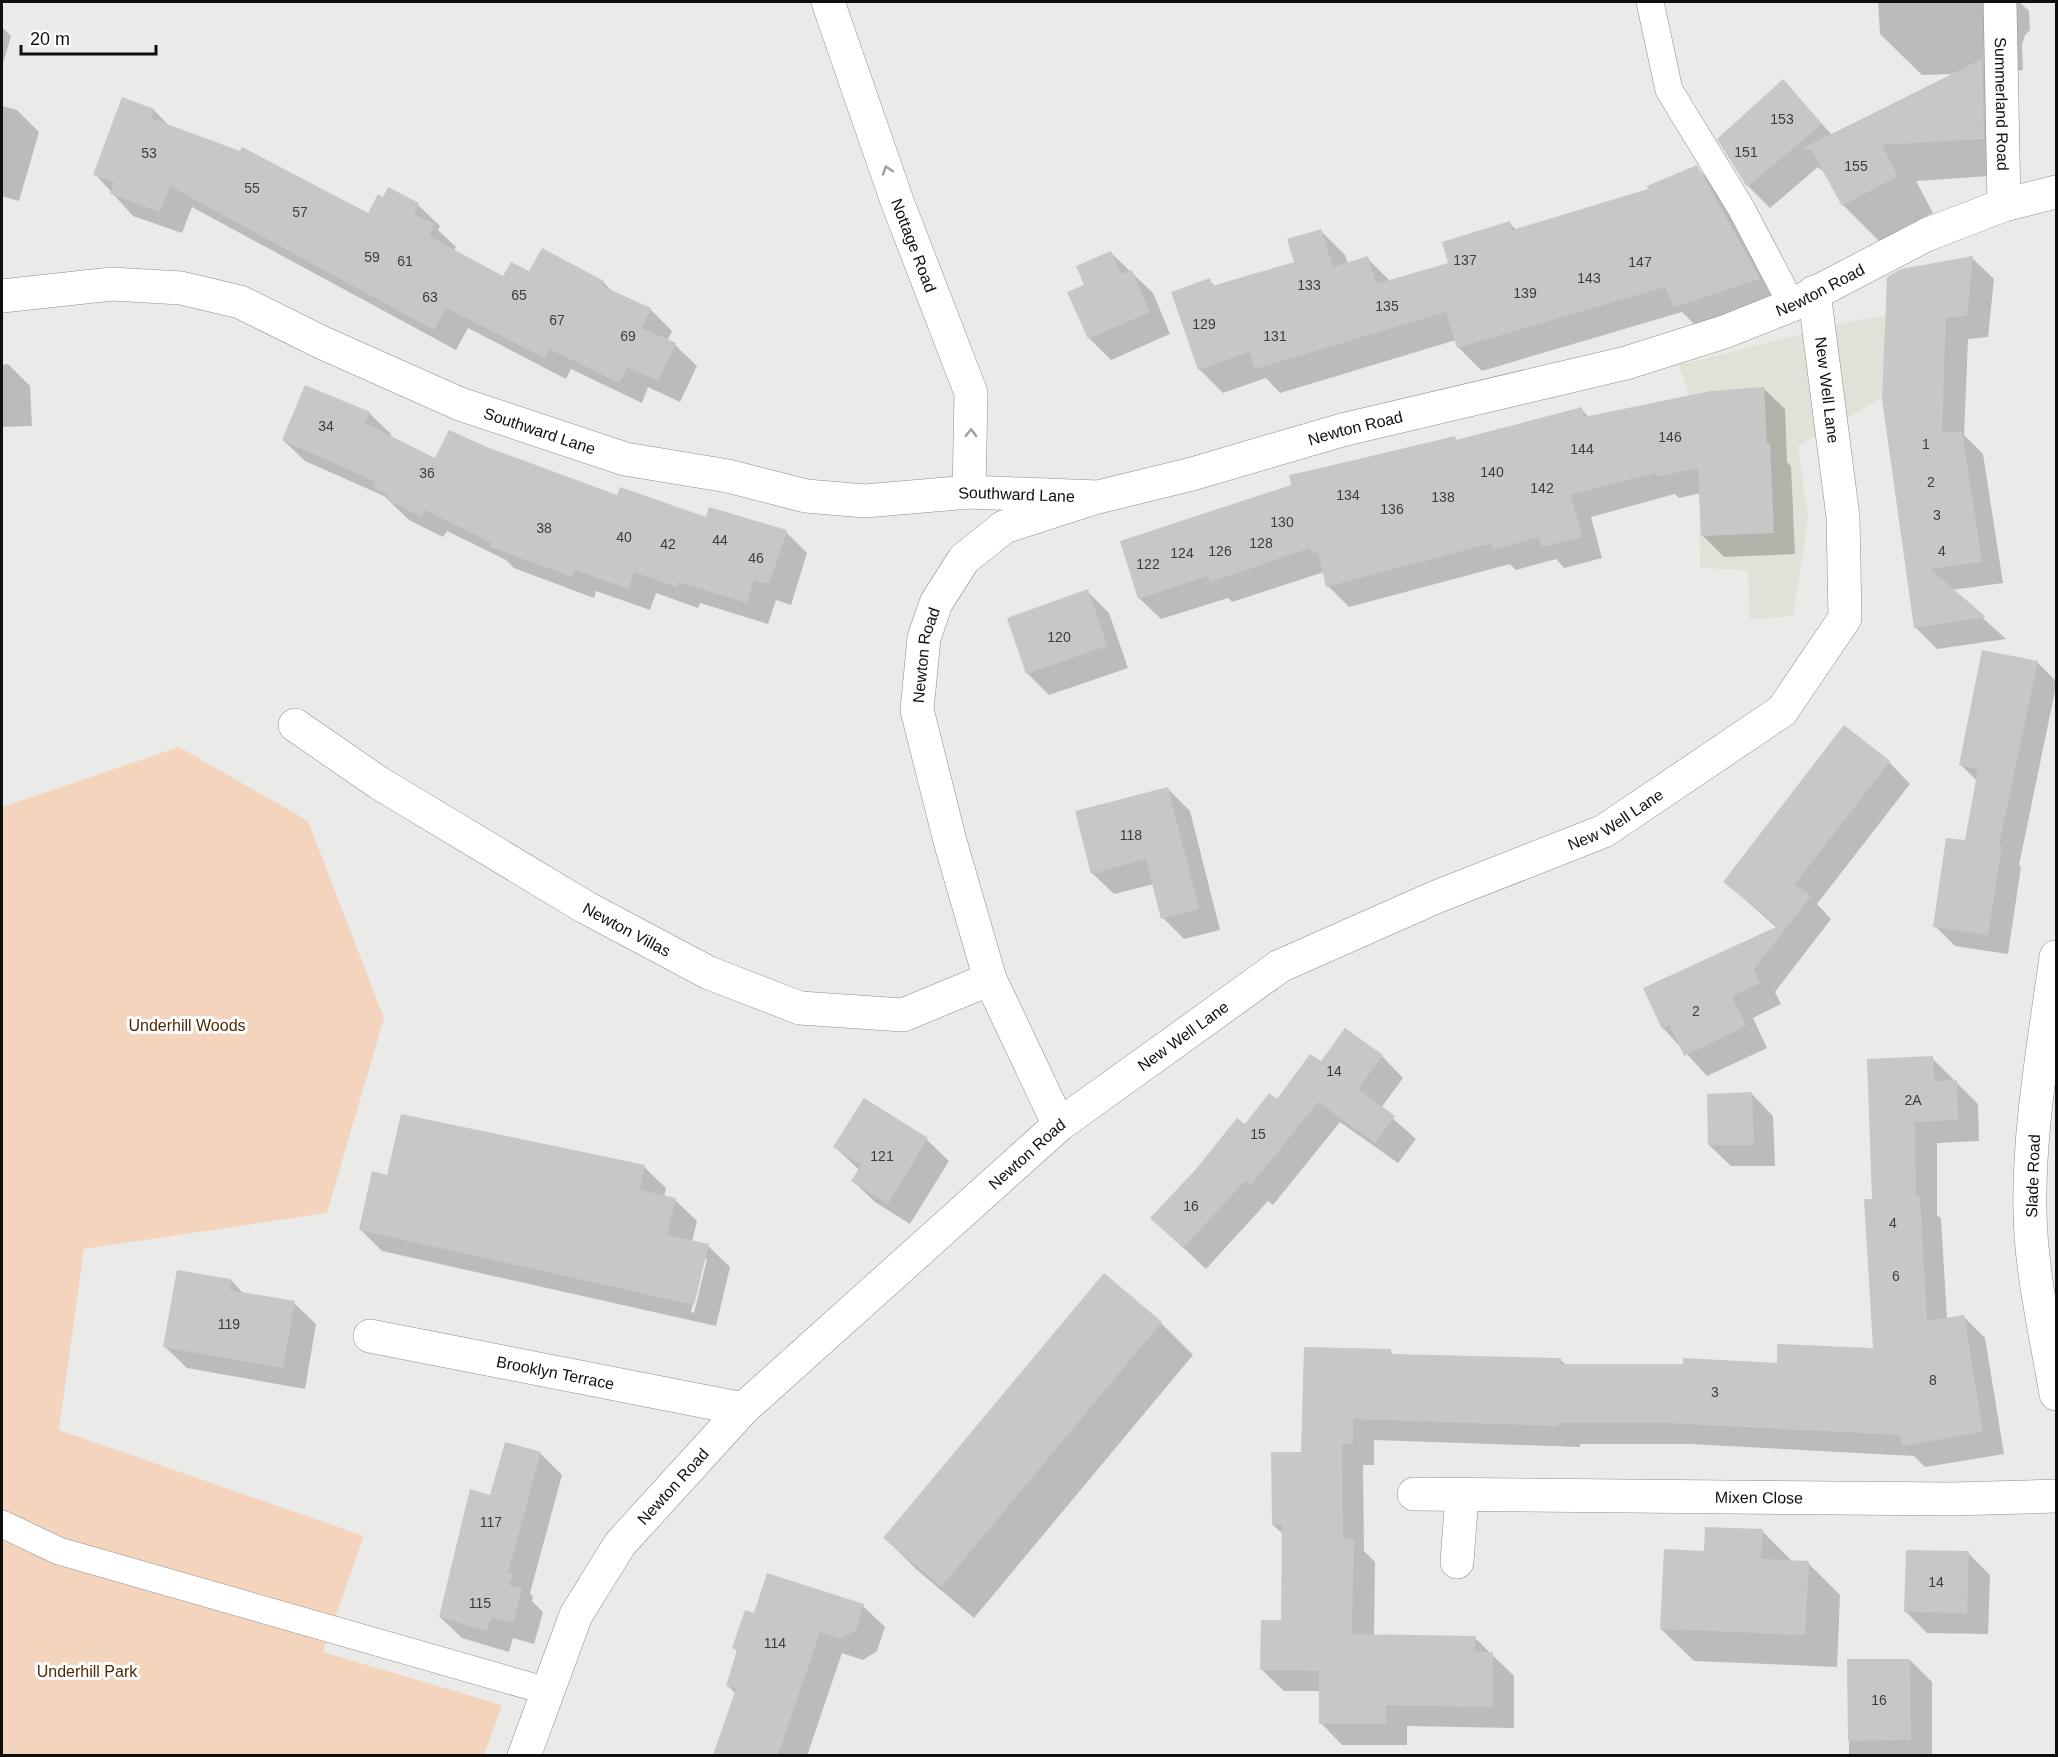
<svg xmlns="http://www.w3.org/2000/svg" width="2058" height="1757" viewBox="0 0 2058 1757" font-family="Helvetica,sans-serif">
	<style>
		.built { fill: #dfe2d7 }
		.green { fill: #f5d4be }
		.shadow { fill: #0003; fill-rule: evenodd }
		.building { fill: #c5c8c6 }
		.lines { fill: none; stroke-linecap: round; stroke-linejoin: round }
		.lane-casing { stroke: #8d8e8b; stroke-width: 28 }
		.street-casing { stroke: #8d8e8b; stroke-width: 34 }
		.secondary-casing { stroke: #8d8e8b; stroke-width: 34 }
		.lane { stroke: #fff; stroke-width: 27 }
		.street { stroke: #fff; stroke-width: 33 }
		.secondary { stroke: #fff; stroke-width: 33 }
		.oneway { stroke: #9f9f9f }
		.labels { text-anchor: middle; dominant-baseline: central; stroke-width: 6; stroke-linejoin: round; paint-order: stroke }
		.number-label { font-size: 14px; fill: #3c3d3c }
		.street-label { font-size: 16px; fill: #0f0f0e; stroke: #fff }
		.park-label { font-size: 16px; fill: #522702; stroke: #fff }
	</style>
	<rect width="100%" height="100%" fill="#eaebe8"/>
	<!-- built -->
	<path class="built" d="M1885,316L1946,318L1943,400L1882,398L1798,446L1808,519L1793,616L1750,619L1748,570L1700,568L1699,468L1686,384L1679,365L1857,320Z"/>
	<!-- green -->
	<path class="green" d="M179,747L308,821L384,1018L327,1213L84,1249L59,1430L364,1536L323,1652L502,1705L484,1755H2V807Z"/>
	<!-- shadow -->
	<g class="shadow">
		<path d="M1878,2H2019L2029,11L2030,30L2025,35L2022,45L2023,70L1993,72L2019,174L1916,181L1933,213L1879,241L1843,205L1827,175L1818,167L1770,208L1748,186L1719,139L1783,81L1832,135L1956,74L1922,75L1880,34Z"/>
		<path d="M2,27L11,36L2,67Z"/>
		<path d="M123,99L154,110L170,127L369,215L418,205L440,226L438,230L456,247L453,251L504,278L530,274L603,282L614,293L650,309L672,331L667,341L675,345L697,366L680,402L648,387L642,403L571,369L566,379L468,328L456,350L192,207L182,233L133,216L95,174Z"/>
		<path d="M2,106L17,110L39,132L19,201L2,196Z"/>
		<path d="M1696,167L1720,191L1783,303L1700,330L1682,312L1482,371L1458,347L1456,340L1280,393L1266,378L1223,393L1199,369L1209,280L1216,287L1296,263L1321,231L1345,255L1348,264L1367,258L1390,281L1450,264L1509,223L1517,230L1650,190Z"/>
		<path d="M1111,253L1153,293L1170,334L1111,360L1089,338L1086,286Z"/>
		<path d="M1972,258L1994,279L1988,337L1968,339L1964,435L1983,454L2003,583L1952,590L2006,639L1937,649L1915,627L1883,399Z"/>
		<path d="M8,364L30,386L32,426L2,427V365Z"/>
		<path d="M1763,388L1785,409L1787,462L1791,466L1795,554L1724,557L1703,536L1701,493L1679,498L1675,494L1591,517L1602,558L1564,568L1556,559L1516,570L1510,564L1349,607L1328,586L1324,572L1232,602L1228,598L1161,619L1139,598L1454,437L1458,441L1581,409L1590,418Z"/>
		<path d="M369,413L391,434L390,437L436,460L486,449L618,497L707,519L786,532L807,553L791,605L776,600L768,624L700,603L698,608L656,593L650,610L596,591L594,598L514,568L506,560L447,531L443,537L409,520L384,496L305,461L283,440Z"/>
		<path d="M1087,591L1109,613L1128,668L1049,695L1028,674L1009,619Z"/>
		<path d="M2037,662L2056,681V686L2019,865L2021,867L2008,954L1955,946L1935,926L1966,842L1977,781L1961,765Z"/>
		<path d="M1889,762L1910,784L1817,904L1831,919L1775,992L1781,1004L1753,1018L1767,1048L1707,1076L1663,1028L1777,928L1725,882Z"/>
		<path d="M1168,789L1190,811L1220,930L1184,939L1163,918L1154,884L1114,894L1092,873Z"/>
		<path d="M1382,1056L1403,1078L1381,1108L1416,1139L1398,1163L1340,1122L1273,1205L1268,1201L1206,1269L1174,1239L1245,1126L1321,1064Z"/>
		<path d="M1932,1058L1978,1104L1979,1141L1937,1143V1215L1941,1219L1947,1319L1963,1316L1985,1338L2004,1454L1925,1467L1914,1456L1690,1444H1580V1447L1374,1440V1465H1363L1364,1551L1375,1562L1374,1636L1475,1638L1514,1676V1728L1407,1726V1745H1342L1321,1723V1691H1284L1262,1670L1282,1622L1284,1535L1273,1525L1302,1453L1390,1351L1395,1356L1561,1360L1566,1365L1778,1364L1875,1349L1874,1200Z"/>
		<path d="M1752,1094L1773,1116L1775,1166H1731L1709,1145Z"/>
		<path d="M864,1100L927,1140L949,1161L910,1224L875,1202L853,1181L860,1171L835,1147Z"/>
		<path d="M644,1167L666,1188L664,1197L675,1200L697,1221L692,1242L708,1246L730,1267L716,1326L382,1251L360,1229L388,1176ZM704,1259H707L694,1313L691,1312Z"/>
		<path d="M231,1280L244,1294L294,1303L316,1324L305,1389L187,1368L165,1347Z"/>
		<path d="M1161,1323L1193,1355L974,1618L917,1570L885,1538Z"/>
		<path d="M540,1453L562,1475L530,1593L533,1597L532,1601L543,1612L534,1644L513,1638L509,1652L462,1638L440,1617Z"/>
		<path d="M1762,1531L1793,1562L1808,1563L1840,1595L1837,1667L1694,1661L1661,1629L1706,1552Z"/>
		<path d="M1968,1553L1990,1575L1988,1634L1927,1633L1905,1611Z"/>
		<path d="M863,1606L885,1627L877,1651L863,1660L842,1653L807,1756H715L736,1694L728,1686L738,1652L734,1648L755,1615Z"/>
		<path d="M1849,1660H1910L1932,1682V1756H1849Z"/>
	</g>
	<!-- building -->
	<g class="building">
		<path d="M1982,59L1984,139L1882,145L1898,176L1842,206L1811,149L1799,150Z"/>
		<path d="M1783,79L1822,124L1747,187L1717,139Z"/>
		<path d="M122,97L154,109L151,118L240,151L242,147L368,213L378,194L383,197L388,187L419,203L414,214L435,224L429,236L503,276L511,262L529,271L542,248L604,281L602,286L651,308L642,328L676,343L658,381L627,367L620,383L549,349L545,358L446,308L434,330L170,186L160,212L110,194L114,182L93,175Z"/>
		<path d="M1697,165L1760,279L1674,307L1665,287L1457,348L1446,312L1255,369L1249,352L1198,370L1171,292L1210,278L1212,286L1294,262L1287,239L1321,229L1333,267L1368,256L1376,284L1448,263L1442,242L1510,221L1512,230L1648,189L1647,186Z"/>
		<path d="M1111,251L1121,274L1132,270L1150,312L1088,339L1067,292L1084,285L1076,266Z"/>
		<path d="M1973,256L1967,316L1946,318L1942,433L1962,431L1982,562L1930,569L1986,617L1914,628L1882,399L1887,277L1901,269Z"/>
		<path d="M305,385L370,412L365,423L435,458L449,430L487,447L617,495L620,487L706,517L709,507L787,530L769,584L754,580L747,603L678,582L677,587L634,572L628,589L575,570L572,577L490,547L492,543L425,510L421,517L386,499L388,495L373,488L376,482L282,440Z"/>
		<path d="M1764,387L1767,443H1770L1774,533L1701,536L1698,468L1656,477L1655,473L1571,495L1582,537L1542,547L1539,537L1493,550L1492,543L1326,587L1318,551L1312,553L1310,548L1210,582L1208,576L1138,599L1120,541L1291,485L1289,475L1321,468L1455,436L1456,440L1582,407L1584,417L1711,391Z"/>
		<path d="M1088,589L1107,646L1026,674L1007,618Z"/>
		<path d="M1982,650L2038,661L1999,845L2002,846L1988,935L1933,927L1946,838L1965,840L1978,769L1959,765Z"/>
		<path d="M1844,725L1890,761L1795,884L1811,896L1754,969L1760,983L1732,996L1746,1026L1684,1056L1670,1025L1662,1029L1643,988L1778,926L1723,882Z"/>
		<path d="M1168,787L1199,909L1161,919L1146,859L1091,874L1075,811Z"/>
		<path d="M1345,1028L1383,1055L1358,1089L1395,1116L1375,1143L1318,1102L1251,1185L1245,1181L1183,1248L1150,1218L1196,1169L1237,1118L1245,1124L1269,1093L1277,1099L1310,1054L1321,1061Z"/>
		<path d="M1933,1056L1934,1081L1957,1080L1958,1120L1915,1122L1916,1196H1920L1927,1321L1964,1315L1983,1432L1902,1446L1900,1435L1667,1423H1559V1426L1353,1419V1444H1342L1343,1538L1354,1539L1352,1634L1476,1636L1475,1652H1493V1707L1386,1705V1724H1319V1671L1260,1670L1261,1620H1281L1282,1525H1272L1271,1452H1301L1304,1347L1391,1349V1354L1561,1358V1364H1683V1358L1777,1363V1344L1873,1348L1864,1199H1872L1867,1059Z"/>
		<path d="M1752,1092L1754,1145H1708L1707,1094Z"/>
		<path d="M864,1098L928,1138L888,1204L851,1181L861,1165L833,1147Z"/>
		<path d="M401,1114L645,1165L640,1190L676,1198L667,1235L709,1244L694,1305L359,1230L372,1171L387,1175Z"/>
		<path d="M177,1270L231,1279L230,1290L295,1301L283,1368L163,1347Z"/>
		<path d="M1104,1273L1162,1322L941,1587L883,1538Z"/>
		<path d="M505,1442L541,1452L508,1573L513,1574L509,1585L522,1589L513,1623L492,1617L487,1631L439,1617L470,1489L490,1495Z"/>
		<path d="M1705,1527L1763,1529L1761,1559L1809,1561L1805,1635L1660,1629L1664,1549L1704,1551Z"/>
		<path d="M1906,1550L1969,1551L1967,1613L1904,1612Z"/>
		<path d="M767,1573L864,1604L856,1630L841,1639L820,1632L778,1755H713L736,1689L726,1686L737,1650L732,1648L745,1610L754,1613Z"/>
		<path d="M1847,1659H1910L1911,1740L1848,1741Z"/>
	</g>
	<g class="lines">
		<defs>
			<g id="lane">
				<path d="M1650,2L1669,90L1741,208L1792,305"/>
				<path d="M2,1524L59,1551L547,1691"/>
			</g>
			<g id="street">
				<path id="s1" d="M828,2L897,201L971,393L969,492"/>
				<path id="s2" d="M2000,2L2004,205"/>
				<path id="s3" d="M295,725L379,783L585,907L709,973L800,1008L903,1015L990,979"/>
				<path d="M2056,957C2045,1038 2028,1131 2030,1212C2031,1273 2046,1334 2056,1394"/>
				<path id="s4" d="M1059,1125L990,979L950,841L917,710L924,638L936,603L964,559L1004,527L1094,498"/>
				<path id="s5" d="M370,1336L743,1409"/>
				<path id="s6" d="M1414,1494L1952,1499L2056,1496"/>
				<path d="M1457,1562L1462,1495"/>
			</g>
			<g id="secondary">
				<path id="s7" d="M2,296L112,284L181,288L240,302L323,343L460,404L625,459L728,476L806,496L865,501L969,492L1098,497L1192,474L1342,430L1626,363L1724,332L1792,305L1926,235L2004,205L2056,192"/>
				<path id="s8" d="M524,1756L576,1615L620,1544L743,1409L1059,1125L1280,966L1436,897L1604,831L1782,711L1845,618L1843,517L1814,292"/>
			</g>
		</defs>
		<!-- lane casing -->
		<use href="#lane" class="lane-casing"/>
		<!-- street casing -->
		<use href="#street" class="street-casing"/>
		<!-- secondary casing -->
		<use href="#secondary" class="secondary-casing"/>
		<!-- lane -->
		<use href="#lane" class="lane"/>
		<!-- street -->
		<use href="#street" class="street"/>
		<!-- secondary -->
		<use href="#secondary" class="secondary"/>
	</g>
	<!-- one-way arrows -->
	<defs><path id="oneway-chevron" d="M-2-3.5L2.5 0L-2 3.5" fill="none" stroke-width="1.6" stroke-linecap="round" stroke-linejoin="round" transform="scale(1.5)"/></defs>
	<g class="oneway">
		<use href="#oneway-chevron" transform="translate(887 170) rotate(-108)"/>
		<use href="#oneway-chevron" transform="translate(971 433) rotate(-89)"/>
	</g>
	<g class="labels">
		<!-- number labels -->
		<g class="number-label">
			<text x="1782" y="119">153</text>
			<text x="1746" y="152">151</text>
			<text x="149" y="153">53</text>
			<text x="1856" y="166">155</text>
			<text x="252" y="188">55</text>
			<text x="300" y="212">57</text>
			<text x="372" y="257">59</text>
			<text x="1465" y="260">137</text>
			<text x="405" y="261">61</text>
			<text x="1640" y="262">147</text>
			<text x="1589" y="278">143</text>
			<text x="1309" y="285">133</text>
			<text x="1525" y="293">139</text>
			<text x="519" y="295">65</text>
			<text x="430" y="297">63</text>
			<text x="1387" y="306">135</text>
			<text x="557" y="320">67</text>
			<text x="1204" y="324">129</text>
			<text x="628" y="336">69</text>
			<text x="1275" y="336">131</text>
			<text x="326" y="426">34</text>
			<text x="1670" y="437">146</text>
			<text x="1926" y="444">1</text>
			<text x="1582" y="449">144</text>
			<text x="1492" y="472">140</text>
			<text x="427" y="473">36</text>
			<text x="1931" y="482">2</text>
			<text x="1542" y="488">142</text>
			<text x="1348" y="495">134</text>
			<text x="1443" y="497">138</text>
			<text x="1392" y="509">136</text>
			<text x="1937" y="515">3</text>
			<text x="1282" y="522">130</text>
			<text x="544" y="528">38</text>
			<text x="624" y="537">40</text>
			<text x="720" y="540">44</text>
			<text x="1261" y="543">128</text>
			<text x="668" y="544">42</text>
			<text x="1220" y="551">126</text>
			<text x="1942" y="551">4</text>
			<text x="1182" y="553">124</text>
			<text x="756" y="558">46</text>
			<text x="1148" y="564">122</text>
			<text x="1059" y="637">120</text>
			<text x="1131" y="835">118</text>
			<text x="1696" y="1011">2</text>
			<text x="1334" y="1071">14</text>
			<text x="1913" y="1100">2A</text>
			<text x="1258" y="1134">15</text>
			<text x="882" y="1156">121</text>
			<text x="1191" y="1206">16</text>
			<text x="1893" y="1223">4</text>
			<text x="1896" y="1276">6</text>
			<text x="229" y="1324">119</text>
			<text x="1933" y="1380">8</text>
			<text x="1715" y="1392">3</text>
			<text x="491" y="1522">117</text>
			<text x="1936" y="1582">14</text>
			<text x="480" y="1603">115</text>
			<text x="775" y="1643">114</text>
			<text x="1879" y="1700">16</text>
		</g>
		<!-- street labels -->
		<g class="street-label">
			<text stroke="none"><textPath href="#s2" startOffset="102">Summerland Road</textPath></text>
			<text stroke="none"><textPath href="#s1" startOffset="258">Nottage Road</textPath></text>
			<text stroke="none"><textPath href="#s7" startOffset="1887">Newton Road</textPath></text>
			<text transform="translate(1827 390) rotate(83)">New Well Lane</text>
			<text stroke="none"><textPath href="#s7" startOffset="1401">Newton Road</textPath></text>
			<text stroke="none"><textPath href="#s7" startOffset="567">Southward Lane</textPath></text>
			<text stroke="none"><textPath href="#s7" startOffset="1053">Southward Lane</textPath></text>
			<text stroke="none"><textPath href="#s4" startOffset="496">Newton Road</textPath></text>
			<text stroke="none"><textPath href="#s8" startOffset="1480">New Well Lane</textPath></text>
			<text stroke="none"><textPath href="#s3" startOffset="390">Newton Villas</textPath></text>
			<text stroke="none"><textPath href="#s8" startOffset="994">New Well Lane</textPath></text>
			<text stroke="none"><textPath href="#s8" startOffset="798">Newton Road</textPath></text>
			<text transform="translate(2033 1176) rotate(-88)">Slade Road</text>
			<text stroke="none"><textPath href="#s5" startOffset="189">Brooklyn Terrace</textPath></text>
			<text stroke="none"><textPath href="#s8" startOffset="312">Newton Road</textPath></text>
			<text stroke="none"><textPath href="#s6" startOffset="345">Mixen Close</textPath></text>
		</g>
		<!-- park labels -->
		<g class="park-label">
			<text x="187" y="1025">Underhill Woods</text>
			<text x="87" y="1671">Underhill Park</text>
		</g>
	</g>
	<!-- border -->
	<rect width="2058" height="1757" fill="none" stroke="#0f0f0e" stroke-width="6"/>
	<!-- scale -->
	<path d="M21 45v9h135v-9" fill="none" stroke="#0f0f0e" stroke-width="3"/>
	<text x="30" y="45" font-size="18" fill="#0f0f0e" stroke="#ffffff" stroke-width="4.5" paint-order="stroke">20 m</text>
</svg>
